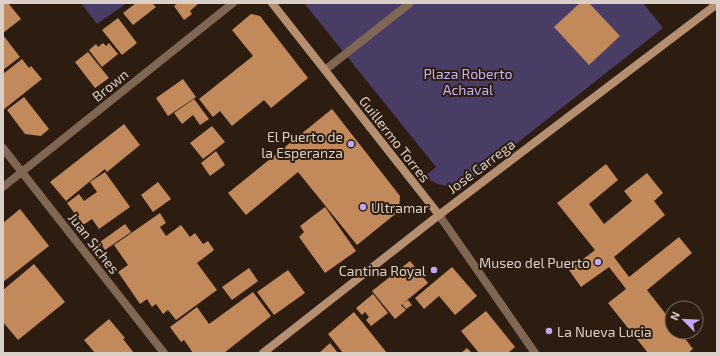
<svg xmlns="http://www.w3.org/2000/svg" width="720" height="356" viewBox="0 0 720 356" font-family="'Exo 2',sans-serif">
  <rect width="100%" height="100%" fill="#2d1d11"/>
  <path fill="#493c65" d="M81,3H127L97,24Z
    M304,3H643L663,28L473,178C458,187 439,190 425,176L436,167Z"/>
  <path fill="#c2895b" d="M3,3H8L21,19L3,33Z
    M136,3H152L156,7L133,25L123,13Z
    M178,3H199L190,11L192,14L184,20L174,6Z
    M580,3H589L620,36L589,65L554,27Z
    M251,14L260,16L308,78L271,108L264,100L232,126L220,111L213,117L199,99L253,56L232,30Z
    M118,18L137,43L122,55L102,30Z
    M3,35L20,57L3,70Z
    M103,43L106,46L109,43L118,54L102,67L89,50L96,44L98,47Z
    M88,52L109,78L95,88L75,62Z
    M22,59L29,68L31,66L42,79L3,110V74Z
    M183,79L196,97L168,116L156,98Z
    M24,97L49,129L41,136L25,134L7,110Z
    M194,99L209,119L200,125L193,115L182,124L174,113Z
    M332,109L400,196L399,211L357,245L298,172L246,215L228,193Z
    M124,124L140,145L107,172L105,169L66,201L50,182Z
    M212,126L225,142L203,159L190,143Z
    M216,151L225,165L210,176L201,163Z
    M606,164L618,180L589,204L604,224L632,201L624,191L647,173L663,193L654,201L665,215L614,257L629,277L679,237L692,253L647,290L672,322V332H680L693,349L688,353H648L608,303L626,289L609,267L581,287L569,270L595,250L557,203Z
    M105,172L130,207L99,229L92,219L83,225L67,203L79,194L84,201L97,192L90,182Z
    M158,182L171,199L153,212L141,195Z
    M325,207L356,251L325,273L299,237L304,232L300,226Z
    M20,209L49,246L3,282V223Z
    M160,213L166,223L160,227L166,236L181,225L190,237L195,233L203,244L208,241L214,250L197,263L217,290L176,320L168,310L163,314L156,304L152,307L147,299L140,304L118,272L128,265L114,245Z
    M125,224L131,232L105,250L100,242Z
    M410,261L428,283L401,305L406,310L395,319L372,291Z
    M34,264L65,302L18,340L3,322V290Z
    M452,267L477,296L455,315L439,296L424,309L415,298Z
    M249,268L258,281L232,300L222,287Z
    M288,270L305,293L274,315L257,292Z
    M253,292L271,316L224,353H193L184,340L181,342L170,327L197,307L209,324Z
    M373,294L388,313L371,326L366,320L369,317L365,312L362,315L356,308Z
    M408,300L412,305L406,309L402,304Z
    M486,311L515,347L508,353H479L461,331Z
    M354,312L387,353H343L328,334Z
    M109,319L125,338L123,339L134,353H95L84,340Z
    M330,343L338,353H319Z
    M467,348L472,353H461Z"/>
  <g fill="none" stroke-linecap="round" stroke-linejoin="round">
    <path stroke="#7f6754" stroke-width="8" d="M325,70L410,3"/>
    <path stroke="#7f6754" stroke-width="8" d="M3,148L164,353
      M3,187L233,3
      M439,215L535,353"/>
    <path stroke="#b58f70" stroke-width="8" d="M272,3L439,215
      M263,353L439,215L717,4"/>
  </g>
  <g fill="#bfa8f4" stroke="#2d1d11" stroke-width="1.5">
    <circle cx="351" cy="144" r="4"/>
    <circle cx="363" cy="207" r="4"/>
    <circle cx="598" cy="262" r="4"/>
    <circle cx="434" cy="270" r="4"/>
    <circle cx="549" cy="331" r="4"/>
  </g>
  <g text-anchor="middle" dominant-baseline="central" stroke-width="4" stroke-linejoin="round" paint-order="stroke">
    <g font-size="14" fill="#c5b1f6" stroke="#2d1d11">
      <text x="468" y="73">Plaza Roberto<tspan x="468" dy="16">Achaval</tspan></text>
    </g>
    <g font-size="14" fill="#dbd0c8" stroke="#2d1d11">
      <text transform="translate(110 85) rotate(-39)">Brown</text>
      <text transform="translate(395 139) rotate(52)">Guillermo Torres</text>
      <text transform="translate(481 166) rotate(-37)">José Carrega</text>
      <text transform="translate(94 243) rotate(52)">Juan Siches</text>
    </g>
    <g font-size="14" fill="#dbd0c8" stroke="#2d1d11" text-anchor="end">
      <text x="343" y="136">El Puerto de<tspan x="343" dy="16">la Esperanza</tspan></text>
      <text x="371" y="207" text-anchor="start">Ultramar</text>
      <text x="590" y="262">Museo del Puerto</text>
      <text x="426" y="270">Cantina Royal</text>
      <text x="557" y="331" text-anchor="start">La Nueva Lucia</text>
    </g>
  </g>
  <rect width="720" height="356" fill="none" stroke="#dbd0c8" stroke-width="8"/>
  <g transform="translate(684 320) rotate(294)"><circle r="19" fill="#2d1d11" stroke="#73655a"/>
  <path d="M0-3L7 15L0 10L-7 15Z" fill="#bfa8f4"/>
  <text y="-6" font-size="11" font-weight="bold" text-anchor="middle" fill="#dbd0c8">N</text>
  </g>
</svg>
